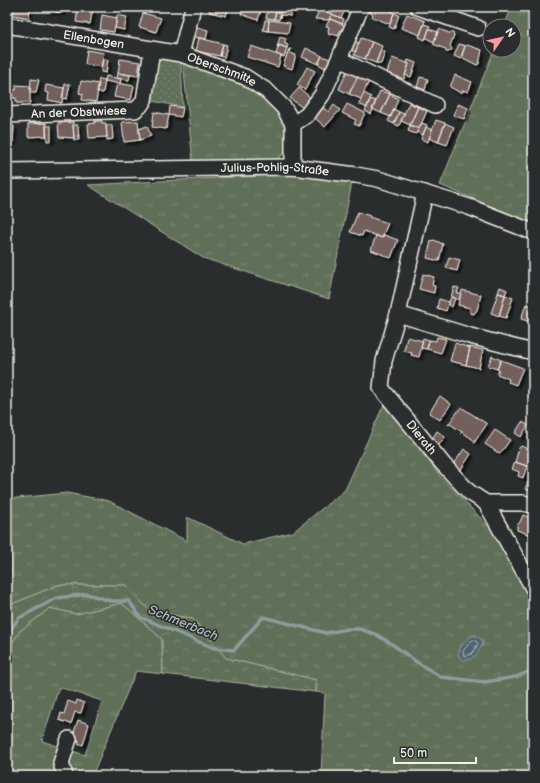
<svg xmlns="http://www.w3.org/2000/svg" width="540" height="783" viewBox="0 0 540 783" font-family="'Balsamiq Sans',sans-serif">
  <defs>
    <pattern id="grass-tufts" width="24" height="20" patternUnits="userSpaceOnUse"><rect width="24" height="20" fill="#607059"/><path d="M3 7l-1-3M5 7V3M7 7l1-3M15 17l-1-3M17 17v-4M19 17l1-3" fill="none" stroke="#778571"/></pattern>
    <pattern id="forest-crowns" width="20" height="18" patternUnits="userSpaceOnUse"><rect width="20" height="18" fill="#607059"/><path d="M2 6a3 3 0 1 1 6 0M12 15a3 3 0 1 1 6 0" fill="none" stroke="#778571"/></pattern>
    <pattern id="park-dots" width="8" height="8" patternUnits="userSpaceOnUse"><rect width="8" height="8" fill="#607059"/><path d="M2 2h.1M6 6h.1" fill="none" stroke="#778571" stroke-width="1.8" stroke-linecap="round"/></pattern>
    <pattern id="water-waves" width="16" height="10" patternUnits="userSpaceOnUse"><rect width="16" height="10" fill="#49646e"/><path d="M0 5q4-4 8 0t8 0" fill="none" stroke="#647b83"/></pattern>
    <filter id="shadow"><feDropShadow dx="3" dy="3" stdDeviation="1" flood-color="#0009"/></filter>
  </defs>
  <rect width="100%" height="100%" fill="#2a2d2e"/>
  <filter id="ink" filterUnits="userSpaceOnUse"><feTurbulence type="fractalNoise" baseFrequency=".025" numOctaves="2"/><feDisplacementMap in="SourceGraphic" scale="8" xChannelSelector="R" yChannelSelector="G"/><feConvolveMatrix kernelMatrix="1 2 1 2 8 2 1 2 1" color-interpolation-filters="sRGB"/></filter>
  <g filter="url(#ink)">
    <path fill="url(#grass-tufts)" stroke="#aab0a0" fill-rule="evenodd" d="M512,7H533V224L440,185L494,50H514V26H504Z
      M183,62L246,84L263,95L283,113L287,152L276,160L193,163Z
      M290,174L352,182L329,299L203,258L88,185Z
      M385,402L440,476L495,533L529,594L533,604V772L526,776H321L325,693L316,692V680L226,658L193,619L150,611L125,585H58L7,606V499L67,493L109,501L187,541V517L243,544L293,532L345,490Z
      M122,603L162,639L163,674L136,671L92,776H7V651L20,631L50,608L76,614ZM59,687L102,701L85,755L42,741Z"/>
    <path fill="url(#forest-crowns)" stroke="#aab0a0" d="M58,585H125L150,611L193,619L226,658L316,680V692L163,674L162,639L122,603L76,614L50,608L20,631L7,651V606Z"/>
    <path fill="url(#park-dots)" stroke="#aab0a0" d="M162,58L181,61L183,107L147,100L155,62Z"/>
    <path fill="url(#water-waves)" stroke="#8d9c9f" d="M475,635L482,640L483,644C477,654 475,660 462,660L458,655C460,646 466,638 475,635Z"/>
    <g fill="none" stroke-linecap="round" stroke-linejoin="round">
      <path stroke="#b0b9b7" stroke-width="1" d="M474,640L478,643C475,650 471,657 464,656L463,651L471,641Z"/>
      <path stroke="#8d9c9f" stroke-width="3.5" d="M7,634L19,618L57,598L87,594L111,601H129L140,617L214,648L234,650L263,617L326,633L348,629H360L377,635L392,644L415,661L441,677L484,682L516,677L533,670"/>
    </g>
    <path fill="#73615c" stroke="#f4f1e8" filter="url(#shadow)" d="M14,7H30L29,18L13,15Z
      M46,7H63L62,13L45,10Z
      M78,7L93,8L90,24L76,22Z
      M210,7H229L226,16L209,12Z
      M243,7L250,9V7H262L258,20L241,14Z
      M281,7H292L291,16L282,15L281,18L280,17Z
      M335,7L345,10L341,18L332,14Z
      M373,7H388L393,9L392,12L394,13L390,24L372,17L373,14L370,13Z
      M268,9L276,11L274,19L266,18Z
      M320,9L331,14L329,20L315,19Z
      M276,11L281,12L279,20L274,19Z
      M143,13L161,18L156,32L139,27Z
      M394,13L399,15L394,29L389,27Z
      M331,14L344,19L342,24L330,19Z
      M407,14L425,21L420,35L401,28Z
      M102,15L117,18L114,32L100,30Z
      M117,15L127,17L124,30L115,28Z
      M330,19L345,25L343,29H341L338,36L333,34L329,35L328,31L329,27L326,26Z
      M265,20H269L268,31L263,30Z
      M269,20L290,23L288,33L268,31Z
      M424,24L430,26L425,40L419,37Z
      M197,27L208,30L206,39L195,37Z
      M429,29L438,32L434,42L426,38Z
      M439,29L449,33H453L454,35L450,46L452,49L451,51L448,52H446L445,49L433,44Z
      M280,37L286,39L284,43L288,45L287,48L279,45V47H277Z
      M199,38L223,44L220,56L196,51Z
      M361,38L372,42L365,59L354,55Z
      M352,40L359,43L355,52L347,48Z
      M372,42L382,46L376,63L365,59Z
      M223,44L227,45L224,58L220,56Z
      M459,44L465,46L461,59L454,56Z
      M279,45L287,48L284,57L276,54Z
      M467,45L482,50L479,64L477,65L461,57L465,46Z
      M251,46L281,56L278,67L247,57Z
      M306,48L322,56L318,64L302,57Z
      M289,49H291L290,53L296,55L292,69L283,66Z
      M87,50L104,53L101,67L85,64Z
      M381,50L385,52L381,64L376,63Z
      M322,56L330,59L325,68L318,64Z
      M392,58L409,64L404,79L387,73Z
      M103,59L108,60L106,73L101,72Z
      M120,59L140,62L138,76L118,73Z
      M408,60L416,63L411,77L405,75L409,64L407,63Z
      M7,65L11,66L9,80H7Z
      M307,67L315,71L305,90L297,85Z
      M347,71L358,76L349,94L339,89Z
      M118,73L130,75L129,80L117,78Z
      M455,75L472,82L468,92L463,90V92H459L450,87Z
      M106,76L121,79L120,84L105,81Z
      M358,76L369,81L361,99L349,94Z
      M420,77L428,79L425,90L417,87Z
      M31,79L39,80L36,93H30Z
      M99,79L105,80L103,93L97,92Z
      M81,81L99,84L96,102L82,100L83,94L79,93Z
      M117,83L134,86L131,100L114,97Z
      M65,84H70L67,99L62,98Z
      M16,85L30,86V103H16V98H12V90H16Z
      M46,85L64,88L62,103L48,100L49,93L45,92Z
      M299,88L312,99L304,109L290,98Z
      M380,91L390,94L381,113L372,109Z
      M364,93L371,97L367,108L359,104Z
      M390,94L398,99L391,117L381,113Z
      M370,99L376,101L371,114L365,111Z
      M409,103L418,107L410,125L401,121Z
      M347,104L365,113L359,126L354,124L356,120L342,113Z
      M458,104L468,108L464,119L453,115Z
      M334,105L340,110L325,127L315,118L323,108L329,112Z
      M170,106L183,108L181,117L169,115Z
      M418,107L427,111L419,129L410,125Z
      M394,109L399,112L394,124L388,121Z
      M154,112L169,115L166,129L152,127Z
      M399,112L404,114L399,126L394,124Z
      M436,120L445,123L438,142L429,138Z
      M95,121H102V123H106L107,137L89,138L88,124L95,123Z
      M138,121L140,140L124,142L122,122Z
      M73,122L74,138L59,137L58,123Z
      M46,123V136L28,137V124Z
      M422,123L427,125L423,135L417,132Z
      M445,123L454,127L447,145L438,142Z
      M7,125L14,126L13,142H7Z
      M73,125H78L79,140H74Z
      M106,125H112L113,139L107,140Z
      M410,125L419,129L416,134L408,131Z
      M46,126H51V141H47Z
      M147,126L151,136L140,140L139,129Z
      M426,127L432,130L428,142L421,139Z
      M358,212L370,216L369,217L388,223L382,238L364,231L362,236L350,232Z
      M376,235L382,238L384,235L398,240L391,258L371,250Z
      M434,240L443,244L439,261L427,258L431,241Z
      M449,257L460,260L457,271L446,268Z
      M423,274L434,277L432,285L435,286L434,293L419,289Z
      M454,287L459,288L457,293L461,294L459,300L451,297Z
      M500,287L507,290L505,295L498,293Z
      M462,290L481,295L477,310L474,314L470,313V308L458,305Z
      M498,293L505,295L499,316L491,313Z
      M505,295L513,298L506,318L499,316Z
      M451,297L455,298L452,307L448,305Z
      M439,299L449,302L446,311L437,308Z
      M526,304L533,306V323L521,319Z
      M407,337L423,341L419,357L411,355L412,353L404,351Z
      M437,337L446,339L441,353L427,349L429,340L436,341Z
      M423,338L429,340L427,349L421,348Z
      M455,343L470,348L466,365L450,361Z
      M470,347L483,350L479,368L466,365Z
      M492,356L501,360L497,369L488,366Z
      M501,360L523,368L516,385L508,382L509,379L497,374L499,370L497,369Z
      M440,396L451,404L440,420L429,413Z
      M461,407L487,424L474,443L475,441L462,432L460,434L462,432L450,424L448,425Z
      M522,422L528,425L521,437L515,433Z
      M495,430L510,440L500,454L485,444Z
      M437,431L445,437L439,445L432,439Z
      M521,446L532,451L527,466L515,462L519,448Z
      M464,449L471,454L460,471L453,465Z
      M515,462L527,466L523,478L518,476L519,472L512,469Z
      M528,482L533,483V492L525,489Z
      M523,515L533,519V536L517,530V525L520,522Z
      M77,700L84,703L81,713L75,712L71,724L59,720L61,713L64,714L68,701L76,704Z
      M78,720L89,724L83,745L78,743L79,740L72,738Z"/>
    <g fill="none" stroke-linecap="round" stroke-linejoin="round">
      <g stroke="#f4f1e8" stroke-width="18">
        <g id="minor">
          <path d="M361,7L339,59L435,105"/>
          <path d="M418,7L478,28"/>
          <path id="s1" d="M7,25L181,54L245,77L267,91L284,108L293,124V167"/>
          <path d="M181,54L193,7"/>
          <path id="s2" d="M7,115L135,110L140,106L144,100L152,50"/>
          <path d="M293,124L307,115L322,95L339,59"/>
          <path id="s3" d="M7,171L293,167L356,175L378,179L469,207L533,232"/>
          <path id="s4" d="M425,193L398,314L384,361L381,388L443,464L469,492L486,503H522L533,505"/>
          <path d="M398,314L470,336L533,352"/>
          <path d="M486,503L533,588"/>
          <path d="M65,776L61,763L69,739"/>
        </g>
      </g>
      <use href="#minor" stroke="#2a2d2e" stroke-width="15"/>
    </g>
  </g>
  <g text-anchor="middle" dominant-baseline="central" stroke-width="3" stroke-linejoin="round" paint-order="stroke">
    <g font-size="12" fill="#f4f1e8" stroke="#2a2d2e">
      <text stroke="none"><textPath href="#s1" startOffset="88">Ellenbogen</textPath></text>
      <text stroke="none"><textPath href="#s1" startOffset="220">Oberschmitte</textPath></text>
      <text stroke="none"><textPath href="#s2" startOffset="72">An der Obstwiese</textPath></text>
      <text stroke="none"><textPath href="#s3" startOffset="268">Julius-Pohlig-Straße</textPath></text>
      <text stroke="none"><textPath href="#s4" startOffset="264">Dierath</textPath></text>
    </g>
    <g font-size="13" font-style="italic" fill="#b0b9b7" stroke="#2a2d2e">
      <text transform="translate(183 623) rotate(22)">Schmerbach</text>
    </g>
  </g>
  <rect width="540" height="783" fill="none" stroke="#2a2d2e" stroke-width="24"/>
  <rect x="12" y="12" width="516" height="759" fill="none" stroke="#f4f1e8" stroke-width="1.5" filter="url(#ink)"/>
  <g transform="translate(502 38) rotate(56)"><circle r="19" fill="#2a2d2e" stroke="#7b7b78"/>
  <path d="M0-3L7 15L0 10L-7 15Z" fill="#ff9aa2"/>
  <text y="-6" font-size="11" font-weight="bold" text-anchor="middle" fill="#f4f1e8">N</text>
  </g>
  <path d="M394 757v6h82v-6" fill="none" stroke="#f4f1e8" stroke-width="2"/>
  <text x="400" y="757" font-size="12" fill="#f4f1e8" stroke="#2a2d2e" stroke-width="3" paint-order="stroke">50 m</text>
</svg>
